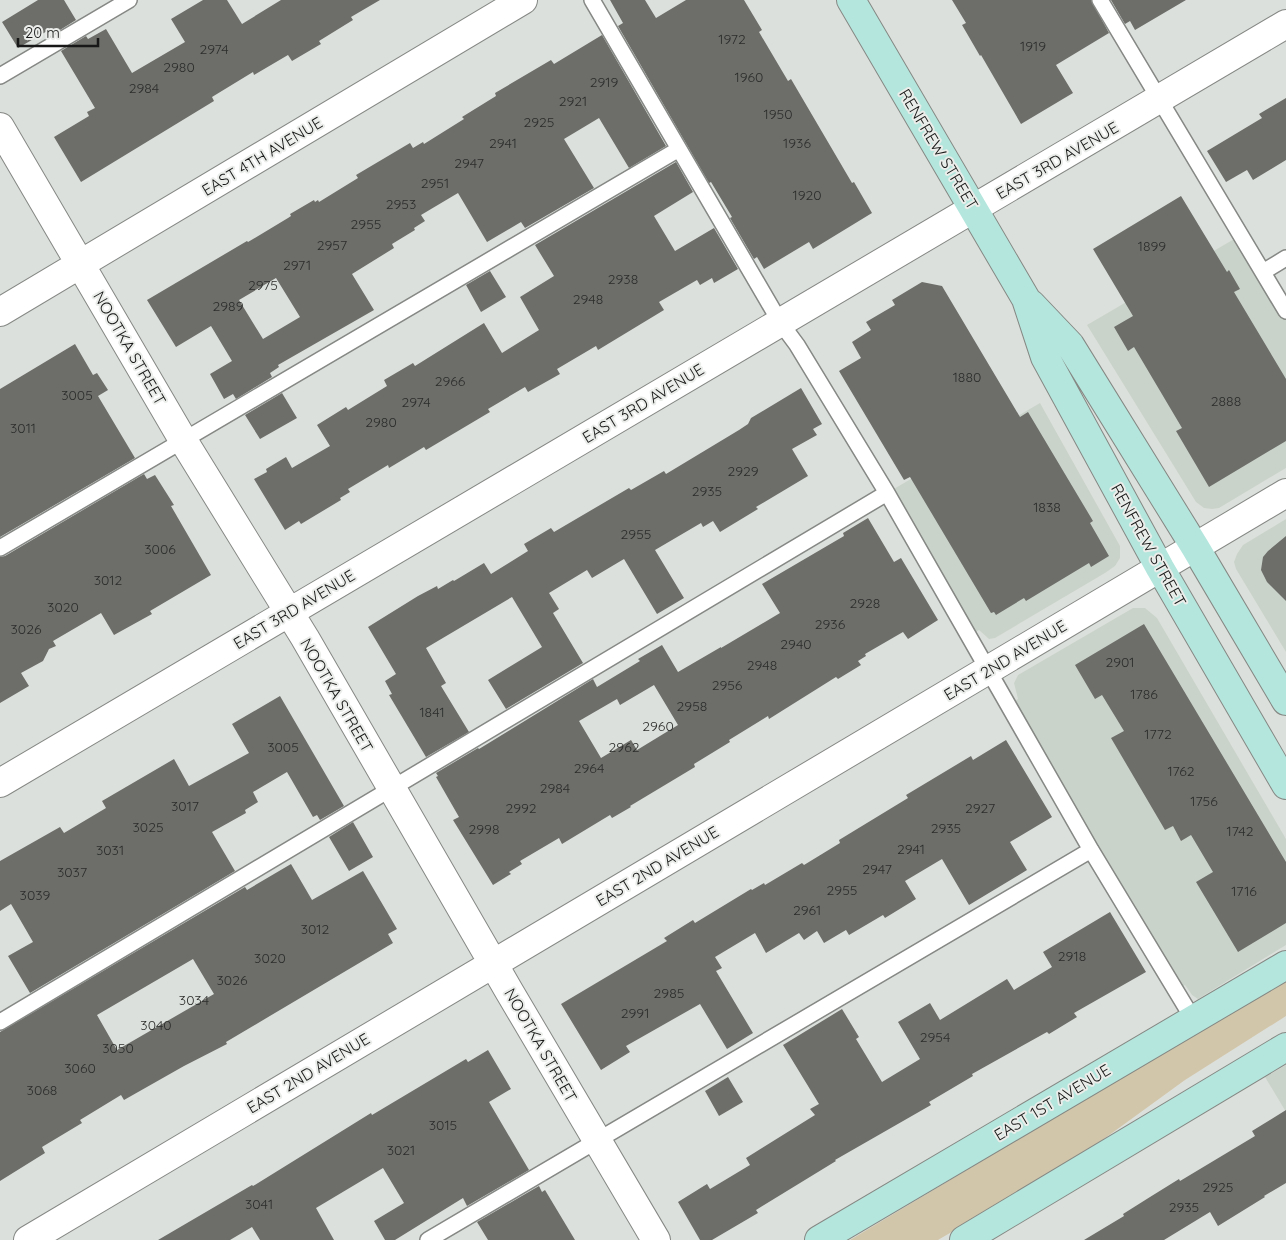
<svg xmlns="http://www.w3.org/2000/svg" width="1286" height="1240" viewBox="0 0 1286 1240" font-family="Quicksand,sans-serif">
  <rect width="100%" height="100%" fill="#dce0dc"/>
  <path fill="#cad3ca" d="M1241,235L1286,311V468L1219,508L1212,509L1204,508L1196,502L1087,325Z
    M1040,403L1120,546V558L1115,566L1105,573L995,638L989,639L979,630L969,637L887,493Z
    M1286,519V652L1236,569L1234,562L1237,554L1243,545Z
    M1133,608H1145L1157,618L1286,839V945L1198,999L1192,995L1185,985L1177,990L1008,705L1018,699L1014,683L1018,675Z
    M1286,1065V1112L1265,1077Z"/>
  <path fill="#d2c6aa" d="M1286,982V1016L1185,1080L1079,1157L938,1240H850L1262,993Z"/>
  <path fill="#6d6e6a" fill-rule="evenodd" d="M38,0H64L76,20L52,35L49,30L18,48L2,22Z
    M203,0H227L242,24L281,0H380L351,17L353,20L319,41L321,44L292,61L288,55L254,75L253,72L212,97L214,101L81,182L54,137L89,116L87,112L95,108L61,51L86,36L88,39L106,29L132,73L185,42L171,19Z
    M610,0H645L656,18L686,0H744L762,30L759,32L788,81L791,79L852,183L854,182L872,213L813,249L809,242L764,269L757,257L754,259L730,218L732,217L711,182L709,183L618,26L623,23Z
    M952,0H1091L1109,33L1056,65L1073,93L1021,124L981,55L980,56L962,25L966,23Z
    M1111,0H1186L1135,30L1130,21L1125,24Z
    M602,35L666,146L629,168L599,118L564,139L594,188L525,228L521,222L487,242L458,193L421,215L425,221L414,228L415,230L392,244L394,248L352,274L374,310L278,365L279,367L270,373L272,377L236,399L233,394L224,399L210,374L232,361L211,326L176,347L147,300L247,241L248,242L288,218L291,216L290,214L314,200L315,202L318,200L319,202L358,178L356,175L410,143L413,148L423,142L424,144L464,119L462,117L496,96L495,93L551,60L554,64ZM276,278L300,317L263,339L239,300Z
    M1286,98V160L1253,180L1247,170L1226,182L1207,151L1262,118L1259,114Z
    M676,162L693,192L654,216L675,251L714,228L738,269L714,283L712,278L700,285L697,280L659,302L664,310L598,350L596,346L557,369L560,374L528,392L525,387L488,409L490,412L426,450L424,447L389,468L388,465L348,489L350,492L340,498L341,500L301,524L299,521L285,530L254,479L267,472L266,469L286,457L292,468L330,446L317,425L346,407L348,410L387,386L384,380L413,363L415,366L484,323L502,353L539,330L520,297L554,276L535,245Z
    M1181,196L1227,272L1229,270L1240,289L1234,292L1286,379V441L1209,487L1176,431L1182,428L1134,347L1128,351L1114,327L1133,316L1093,249Z
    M490,271L506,297L481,312L466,285Z
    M922,282L942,286L1020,417L1028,412L1093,521L1090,523L1109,556L1091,567L1089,563L1026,601L1024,598L996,615L994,612L991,613L910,477L904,480L839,371L861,358L852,342L871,330L866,322L895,305L892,300Z
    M75,344L93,375L97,373L108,390L98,396L135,458L0,537V389Z
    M801,388L822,424L813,429L817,435L792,449L808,476L756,507L758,509L720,532L713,521L703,527L701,523L655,550L684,598L657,614L624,559L592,578L587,570L549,593L559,609L553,613L583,663L506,709L488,680L542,647L512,597L426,648L446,683L441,686L469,732L426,757L389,695L392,694L385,681L396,674L368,627L418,596L437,586L438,589L453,580L454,581L484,563L491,574L528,551L524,544L551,528L554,532L629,488L631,490L664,471L666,474L739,430L748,424L751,418Z
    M282,393L297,418L260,439L245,415Z
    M144,474L147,479L155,475L174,505L171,506L211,575L150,611L152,614L114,635L101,613L53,641L56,646L49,649L43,661L21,673L29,686L0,703V557L5,556Z
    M868,518L894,562L901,558L938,620L908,639L903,632L865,654L866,656L858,661L861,665L838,679L836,677L769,719L768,716L729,740L730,742L694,764L695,767L630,806L631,807L612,818L610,815L562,844L559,838L520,861L522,864L509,872L511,874L493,885L453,820L459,817L436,777L438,776L436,773L478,748L479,749L593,679L597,687L640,661L638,659L662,645L678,672L721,647V648L780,613L762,584L844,536L843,533ZM654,685L678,725L637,750L631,740L601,758L579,721L617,699L620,705Z
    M1286,536V601L1267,582L1261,570L1263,557L1268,551Z
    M1144,624L1286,862V923L1238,952L1196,882L1213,872L1191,835L1181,841L1173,826L1165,830L1111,738L1124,731L1102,695L1095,699L1075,665Z
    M280,696L344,806L320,820L317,815L313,817L287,772L253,792L258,802L245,810L246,813L212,832L235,871L30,993L8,956L33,942L11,904L0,911V861L60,827L64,833L106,808L102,801L174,759L189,786L249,753L232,724Z
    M1006,740L1052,817L1010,842L1027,870L969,905L942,859L905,881L916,899L885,918L883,915L849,935L846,930L824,943L817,931L804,940L799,933L766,953L755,933L715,957L722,968L716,971L753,1033L727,1049L700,1004L626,1046L630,1052L601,1070L561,1004L667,941L664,938L693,920L695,923L751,889L752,890L764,883L765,885L802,863L804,865L840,843L839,840L908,798L906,795L971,756L973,760Z
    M353,822L373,857L349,871L329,837Z
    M291,864L312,900L363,871L397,929L388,934L393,943L226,1042L227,1044L184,1066L124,1100L121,1095L80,1120L82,1123L42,1147L45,1153L0,1181V1032L245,887L247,890ZM193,959L214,994L117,1050L97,1015Z
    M1110,912L1146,972L1074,1013L1077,1017L1049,1034L1047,1032L972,1074L973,1076L929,1102L931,1105L835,1160L836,1161L756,1210L758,1213L712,1240H700L678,1202L707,1184L710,1189L750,1165L746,1158L815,1115L810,1109L819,1104L783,1045L842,1009L859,1037L856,1039L882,1082L920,1059L898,1022L930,1003L940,1020L1007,979L1014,990L1052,967L1043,952Z
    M488,1050L511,1089L489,1102L529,1170L467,1206L463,1198L395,1240H385L374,1221L404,1203L383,1168L316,1208L334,1240H260L252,1227L230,1240H158L252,1185L253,1186L371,1113L372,1115L466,1059L468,1062Z
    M728,1077L743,1102L719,1116L705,1091Z
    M1286,1110V1183L1264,1196L1265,1197L1218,1226L1210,1212L1164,1240H1084L1124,1216L1123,1214L1150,1197L1179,1179L1180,1181L1255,1136L1252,1131Z
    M539,1186L542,1192L545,1190L575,1240H488L477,1222Z"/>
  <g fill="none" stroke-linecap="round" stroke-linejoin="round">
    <g stroke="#858884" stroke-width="18">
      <path id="lane" d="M592,0L780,322L797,345L887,493L1091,850L1193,1019
        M1100,0L1286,311
        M0,76L129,0
        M1263,272L1286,258
        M0,548L679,149
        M0,1022L887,493
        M428,1240L1091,850"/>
    </g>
    <g stroke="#858884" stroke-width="30">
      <path id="street" d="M0,127L183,440L305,638L509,991L656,1240
        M0,312L523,0
        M0,783L1286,24
        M28,1240L1286,493"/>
    </g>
    <g stroke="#858884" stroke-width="30">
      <path id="secondary" d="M851,0L1026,299L1045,357L1160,568L1286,785
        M1031,304L1070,345L1195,547L1286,701
        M819,1240L1286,965
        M964,1240L1286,1047"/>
    </g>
    <use href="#lane" stroke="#fff" stroke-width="15"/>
    <use href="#street" stroke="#fff" stroke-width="28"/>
    <use href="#secondary" stroke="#b4e6dd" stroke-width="28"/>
  </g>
  <g text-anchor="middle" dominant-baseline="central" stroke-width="4" stroke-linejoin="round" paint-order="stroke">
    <g font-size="14" fill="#2c2e2c">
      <text x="732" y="39">1972</text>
      <text x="1033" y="46">1919</text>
      <text x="214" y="49">2974</text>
      <text x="179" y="67">2980</text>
      <text x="749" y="77">1960</text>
      <text x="604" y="82">2919</text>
      <text x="144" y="88">2984</text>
      <text x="573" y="101">2921</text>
      <text x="778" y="114">1950</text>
      <text x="539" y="122">2925</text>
      <text x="503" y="143">2941</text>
      <text x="797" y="143">1936</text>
      <text x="469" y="163">2947</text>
      <text x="435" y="183">2951</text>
      <text x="807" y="195">1920</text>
      <text x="401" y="204">2953</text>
      <text x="366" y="224">2955</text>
      <text x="332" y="245">2957</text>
      <text x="1152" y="246">1899</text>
      <text x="297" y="265">2971</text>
      <text x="623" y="279">2938</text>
      <text x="263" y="285">2975</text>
      <text x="588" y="299">2948</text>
      <text x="228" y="306">2989</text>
      <text x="967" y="377">1880</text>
      <text x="450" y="381">2966</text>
      <text x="77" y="395">3005</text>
      <text x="1226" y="401">2888</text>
      <text x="416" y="402">2974</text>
      <text x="381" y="422">2980</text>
      <text x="23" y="428">3011</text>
      <text x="743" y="471">2929</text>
      <text x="707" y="491">2935</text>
      <text x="1047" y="507">1838</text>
      <text x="636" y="534">2955</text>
      <text x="160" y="549">3006</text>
      <text x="108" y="580">3012</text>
      <text x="865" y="603">2928</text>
      <text x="63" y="607">3020</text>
      <text x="830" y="624">2936</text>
      <text x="26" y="629">3026</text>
      <text x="796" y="644">2940</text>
      <text x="1120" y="662">2901</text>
      <text x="762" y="665">2948</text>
      <text x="727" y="685">2956</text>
      <text x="1144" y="694">1786</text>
      <text x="692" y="706">2958</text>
      <text x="432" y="712">1841</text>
      <text x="658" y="726">2960</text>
      <text x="1158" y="734">1772</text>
      <text x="283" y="747">3005</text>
      <text x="624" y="747">2962</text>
      <text x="589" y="768">2964</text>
      <text x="1181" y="771">1762</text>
      <text x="555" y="788">2984</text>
      <text x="1204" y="801">1756</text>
      <text x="185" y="806">3017</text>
      <text x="521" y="808">2992</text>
      <text x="980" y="808">2927</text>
      <text x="148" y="827">3025</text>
      <text x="946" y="828">2935</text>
      <text x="484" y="829">2998</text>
      <text x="1240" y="831">1742</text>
      <text x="911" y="849">2941</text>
      <text x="110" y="850">3031</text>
      <text x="877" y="869">2947</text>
      <text x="72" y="872">3037</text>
      <text x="842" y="890">2955</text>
      <text x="1244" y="891">1716</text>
      <text x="35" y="895">3039</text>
      <text x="807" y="910">2961</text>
      <text x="315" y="929">3012</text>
      <text x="1072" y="956">2918</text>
      <text x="270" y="958">3020</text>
      <text x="232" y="980">3026</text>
      <text x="669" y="993">2985</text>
      <text x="194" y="1000">3034</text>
      <text x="635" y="1013">2991</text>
      <text x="156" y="1025">3040</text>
      <text x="935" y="1037">2954</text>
      <text x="118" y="1048">3050</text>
      <text x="80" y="1068">3060</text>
      <text x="42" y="1090">3068</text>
      <text x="443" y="1125">3015</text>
      <text x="401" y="1150">3021</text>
      <text x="1218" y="1187">2925</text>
      <text x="259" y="1204">3041</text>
      <text x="1184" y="1207">2935</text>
    </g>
    <g font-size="16" fill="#171817" stroke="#eaedea">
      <text transform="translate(939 149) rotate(59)">RENFREW STREET</text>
      <text transform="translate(262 156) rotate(-31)">EAST 4TH AVENUE</text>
      <text transform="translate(1057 160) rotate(-30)">EAST 3RD AVENUE</text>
      <text transform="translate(130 348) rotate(60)">NOOTKA STREET</text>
      <text transform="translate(643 403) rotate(-31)">EAST 3RD AVENUE</text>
      <text transform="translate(1149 545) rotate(61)">RENFREW STREET</text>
      <text transform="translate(294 609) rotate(-31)">EAST 3RD AVENUE</text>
      <text transform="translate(1005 660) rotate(-31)">EAST 2ND AVENUE</text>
      <text transform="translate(337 695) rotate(60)">NOOTKA STREET</text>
      <text transform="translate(657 866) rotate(-31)">EAST 2ND AVENUE</text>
      <text transform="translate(541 1045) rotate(60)">NOOTKA STREET</text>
      <text transform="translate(308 1073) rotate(-31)">EAST 2ND AVENUE</text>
      <text transform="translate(1052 1102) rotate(-31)">EAST 1ST AVENUE</text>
    </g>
  </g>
  <path d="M18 38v8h80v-8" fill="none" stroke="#171817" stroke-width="2.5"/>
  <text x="25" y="38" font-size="15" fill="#171817" stroke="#eaedea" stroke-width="4" paint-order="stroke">20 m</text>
</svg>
